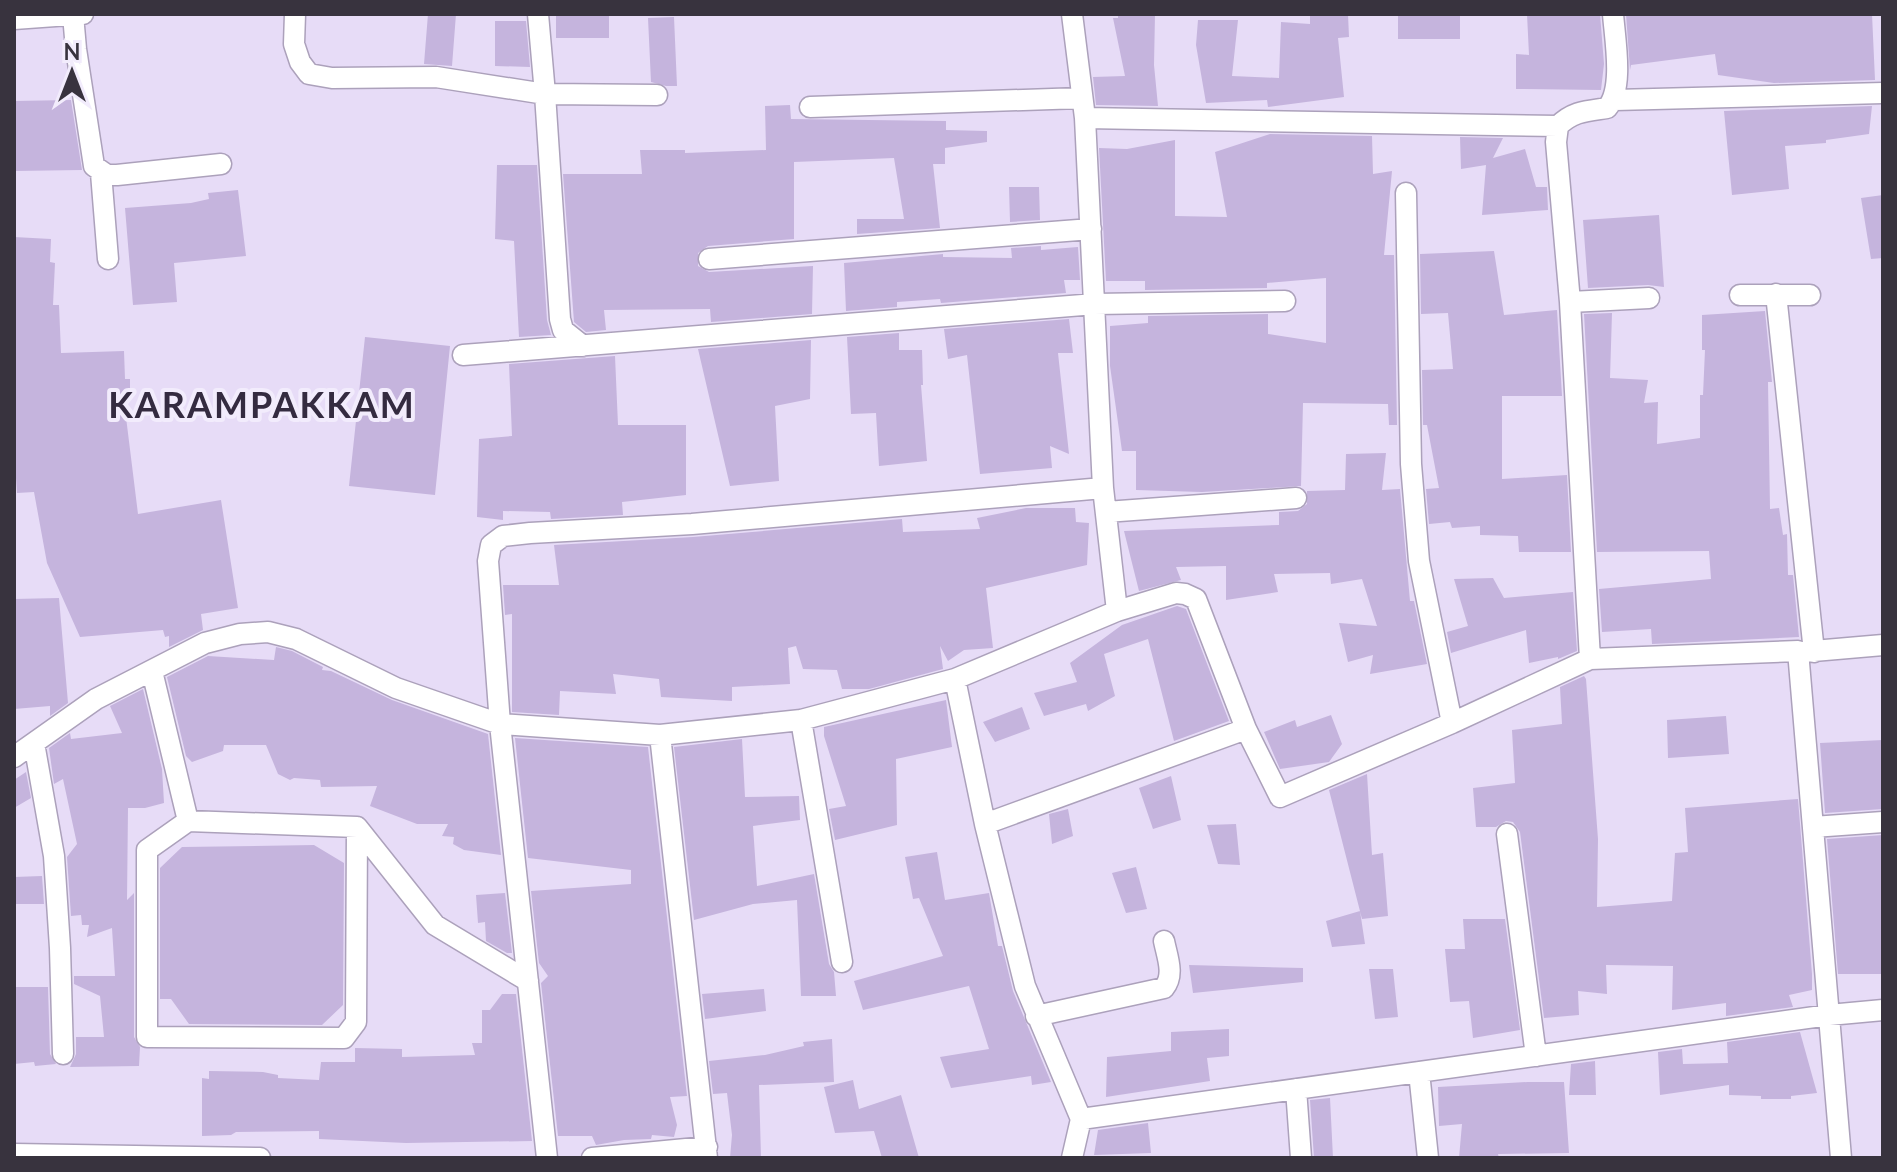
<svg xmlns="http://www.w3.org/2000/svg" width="1897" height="1172" viewBox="0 0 1897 1172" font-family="Lato,sans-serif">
  <rect width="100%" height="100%" fill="#e7dcf7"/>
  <path fill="#c5b4dd" d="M428,14H456L452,66L424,64Z
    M1118,14H1155L1154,65L1158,106L1096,105L1093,77L1125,76L1113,18H1118Z
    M1310,14H1348L1349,37L1338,38L1344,97L1268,107L1267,100L1206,103L1196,45L1198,20H1238L1232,76L1279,78L1281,22L1310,24Z
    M1398,14H1460V39H1398Z
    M1527,14H1600L1604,64L1601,90L1516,89V54L1529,55Z
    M1626,14H1872L1875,80L1774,83L1718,75L1715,54L1631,65L1630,70Z
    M556,15H609V38H556Z
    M674,17L677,86H666L651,82L648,18Z
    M495,21H526L530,67L495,66Z
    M71,100L82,170L14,171V101Z
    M790,105L791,119L946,121V130L987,131V142L945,148V164H933L940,228L857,234V219H904L894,158L794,162V239L708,246L698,253V266L709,272L813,266L812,314L711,322L710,309L604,310L606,330L586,332L574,322L563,174H642L640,150H685V153L766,150L765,106Z
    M1872,106L1869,134L1826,140V143L1785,146L1789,189L1732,195L1724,111Z
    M1270,134L1372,136L1373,174L1392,171L1384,255H1394L1397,425H1389L1388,404L1303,403L1301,486L1202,492L1136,490V451H1122L1110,366V326L1148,323V316L1268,314V334L1326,343V278L1267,283V288L1145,290V281H1106L1099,148L1127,149L1175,140V216L1227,217L1215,152Z
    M1460,137L1503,138L1493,158L1525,149L1536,187H1547L1548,210L1482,215L1486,165L1461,169Z
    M497,165H537L547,320L551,335L519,337L514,241L495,239Z
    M1009,187H1039L1040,220L1010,222Z
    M238,190L246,256L174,263L177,302L133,305L125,208L191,203L209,199L208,193Z
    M1883,195V258L1871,259L1861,198Z
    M1659,215L1664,287L1648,285L1588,288L1583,220Z
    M14,237L51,239L50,262L55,263L53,305H59L61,353L124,351L125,379H130V400L124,401L138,514L221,500L238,608L201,614L203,630L169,647V636L165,637L163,630L80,637L47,563L34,492L17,493L14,448Z
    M1041,246V250L1078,247L1080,280H1064L1066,293L941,303L940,299L897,302V307L846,311L844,263L943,254V257L1012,258L1011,248Z
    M1494,251L1504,315L1557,310L1562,396H1502V479L1567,475L1571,552H1519L1518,536L1480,535V526L1452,528L1450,522L1429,524L1426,489L1439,488L1427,425H1423L1422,370L1453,369L1448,313L1421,314L1420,254Z
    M1765,311L1772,382H1768L1770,509L1779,508L1783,535L1787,534L1788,575H1793L1799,637L1652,644L1651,629L1602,632L1599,589L1711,579L1709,551L1597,552L1584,314L1612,313L1610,378L1648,380L1644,403L1658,402L1657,444L1700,438V395H1703L1705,350H1702V315Z
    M1069,319L1073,353H1058L1069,454L1050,446L1052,468L980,474L967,355L948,359L944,329Z
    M899,333V350H922L923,385H921L927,461L879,466L876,413L851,414L847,337Z
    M365,337L450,346L435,495L349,486Z
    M811,340L810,399L775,406L779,481L730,486L698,349Z
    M615,356L618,425H686V495L622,502L623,515L551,519L550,512L503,511V520L477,517L479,439L512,436L509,364Z
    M1386,453L1382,490L1400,489L1410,601H1414L1427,664L1370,674L1373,655L1348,662L1339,623L1377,626L1362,579L1331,584L1330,573L1274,574L1278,592L1226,600V566L1176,567L1181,580L1139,591L1124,531L1279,525V512L1298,511L1307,504V491L1345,490L1346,454Z
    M1026,508H1075L1076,522L1089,523L1087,565L986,588L993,648L964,650L948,661L940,646L943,669L869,689H842L837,670L803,669L796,646L788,648L790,684L732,687V701L661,697L659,679L613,674L616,694L560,691L559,715L512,712V614L505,615L503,585H559L554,545L693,537L902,519L903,532L980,529L977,518Z
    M1493,578L1504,598L1573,592L1577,651L1558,659V657L1529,663L1526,630L1451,653L1447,632L1468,626L1454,579Z
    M59,598L68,703L50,716V706L14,709V599Z
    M1177,606L1186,609L1229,721L1174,741L1148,639L1104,654L1115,696L1088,711L1086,704L1044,716L1034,693L1077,682L1070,663L1122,625Z
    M276,647L292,651L323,667L322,670L331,671L392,700L488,734L501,855L464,850L453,844L454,837L442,836L448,824H417L370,806L377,786L321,787L320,780L294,778L290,780L278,774L266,745H224L223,751L192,762L186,756L167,677L208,656L274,660Z
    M1584,676L1586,679L1598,839L1597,907L1672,901L1675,853L1688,852L1685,808L1798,799L1812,974V990L1789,995L1793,1007L1726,1016V1003L1672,1010L1673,966L1606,965L1607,994L1578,991L1579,1015L1544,1018L1520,832L1513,822L1506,821L1496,827H1476L1473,788L1515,783L1512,730L1562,724L1560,687Z
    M143,689L162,769L164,803L145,808H128L127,900L134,893V1037L140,1047L139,1066L70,1067L76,1054V1037H104L100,996L74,984V976H115L112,928L87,937L89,925H82L81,915L71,916L67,857L77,844L63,779L54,784L49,748L70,733L71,739L122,733L110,706Z
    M946,700L952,747L896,759L897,825L835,840L829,809L846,806L824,736V727Z
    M1022,707L1030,729L995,742L983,722Z
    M1331,715L1342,744L1329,762L1280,769L1264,732L1295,720L1297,727Z
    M1726,716L1729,754L1668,758L1667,720Z
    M515,738L648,747L687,1096L670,1097L677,1125L674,1137L652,1135L651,1139L624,1140L596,1145L592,1136H558L541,983L548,976L539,963L531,891L631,884V870L528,858Z
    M742,739L745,797L799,796L800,820L753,826L757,886L814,874L829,964L834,972L836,996H801L797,900L753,904L694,920L674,747Z
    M1883,740V809L1825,813L1820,743Z
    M26,772L31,798L14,808V780Z
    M1367,774L1372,855L1383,853L1388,916L1362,919L1329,790Z
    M1171,776L1181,820L1153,829L1139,788Z
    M1068,809L1073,836L1052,844L1049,814Z
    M1236,824L1240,865L1218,864L1207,825Z
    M1883,835V974H1838L1827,839Z
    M314,845L344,863L343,1005L322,1025L189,1024L171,999H160V868L182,847Z
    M937,852L945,900L989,893L998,946H1002L1013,991L1051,1082L1032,1085L1031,1076L951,1088L940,1057L989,1049L969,986L863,1010L854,981L943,956L919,898L913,899L905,857Z
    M1136,867L1147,909L1126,913L1112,873Z
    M42,876L44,904H14V877Z
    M505,893L512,953H507L486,941L485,922L478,923L476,895Z
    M1360,911L1365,944L1332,947L1326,921Z
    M1463,919H1505L1520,1030L1473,1038L1469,1001L1450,1002L1445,949H1465Z
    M1189,965L1303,968V982L1193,993Z
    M1369,969H1393L1398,1017L1375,1019Z
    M14,987H48L50,1054L56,1064L35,1066L34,1062L14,1064Z
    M764,989L766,1011L705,1019L702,994Z
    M502,994H516L532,1141L406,1143L319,1139V1131L236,1132L231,1135L202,1136V1078L209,1079V1071L263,1072L278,1075V1078L319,1080L321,1062H355V1048L402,1049V1057L475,1055L472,1043H482V1010H490Z
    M1229,1029V1056L1207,1058L1210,1081L1106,1097L1107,1057L1171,1051V1032Z
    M1800,1032L1817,1093L1791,1096V1099H1761V1096L1729,1095V1085L1660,1095L1658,1052L1682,1049L1683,1064L1728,1063L1727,1042Z
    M832,1039L834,1082L759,1085L761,1158H730L732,1135L727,1093L713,1094L709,1061L765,1055L804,1046L803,1042Z
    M1595,1061L1596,1095H1569L1571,1064Z
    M853,1080L859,1109L901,1095L919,1158H882L874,1131L835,1133L824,1087Z
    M1528,1082H1564L1569,1153L1498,1154L1499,1158H1459L1462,1124L1439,1126L1438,1087Z
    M1330,1098L1333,1158H1314L1310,1100Z
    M1148,1123L1151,1153L1094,1155L1098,1130Z"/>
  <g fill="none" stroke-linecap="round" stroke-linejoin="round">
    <g stroke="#aca1bb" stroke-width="23">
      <path id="street" d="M295,14L294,44L300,62L309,74L332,78L436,77L545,94L560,319L563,330L583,346
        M538,14L545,94L657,95
        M1072,14L1085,118L1103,488L1117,611
        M1613,14C1615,40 1624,89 1607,108C1587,111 1573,111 1558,126L1556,142L1570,302L1590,659L1798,651L1841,1158
        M73,15L76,49L94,166L107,175H117L221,164
        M14,19L83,14
        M1615,100L1883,93
        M810,107L1081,98
        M1085,118L1558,126
        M101,173L108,259
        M1406,193L1411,464L1419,561L1452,723
        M709,259L1091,229
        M1776,294L1814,652
        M1740,295H1810
        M1570,302L1649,298
        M463,355L1095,304L1285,301
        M1106,512L1296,498
        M1802,652L1883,645
        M152,671L188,821L147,850V1037L344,1038L356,1022L357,827L435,925L528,981
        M955,679L985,824L1025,986L1081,1119L1072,1158
        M801,720L842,962
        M660,735L707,1158
        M34,743L54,856L60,948L63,1054
        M14,757L96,699L205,643L240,634L268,632L296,639L396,688L500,724L660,735L801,720L955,679L1117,611L1176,593L1185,594L1196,599L1246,729L1280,797L1452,723L1590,659
        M188,821L357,827
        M985,824L1246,729
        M1813,827L1883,822
        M1507,834L1536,1056
        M1036,1016L1164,988C1175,975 1167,956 1164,941
        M1419,1072L1428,1158
        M1296,1089L1301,1158
        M1081,1119L1829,1015L1883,1010
        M14,1154L260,1158
        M547,1158L500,724L488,561L491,545L503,536L530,533L692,524L1103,488
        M592,1158L707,1147"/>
    </g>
    <use href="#street" stroke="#fff" stroke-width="20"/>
  </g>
  <g text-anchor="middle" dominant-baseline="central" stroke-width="8" stroke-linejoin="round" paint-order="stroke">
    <g font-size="36" font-weight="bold" letter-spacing="2" fill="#342b40" stroke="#f2ecfc">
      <text x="262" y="404">KARAMPAKKAM</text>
    </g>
  </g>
  <rect width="1897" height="1172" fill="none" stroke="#38333e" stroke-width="32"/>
  <g transform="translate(72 72)" stroke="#f2ecfc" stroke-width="6" paint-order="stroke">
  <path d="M0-6L14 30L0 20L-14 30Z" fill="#38333e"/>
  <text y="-12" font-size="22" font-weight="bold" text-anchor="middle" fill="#38333e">N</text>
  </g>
</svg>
